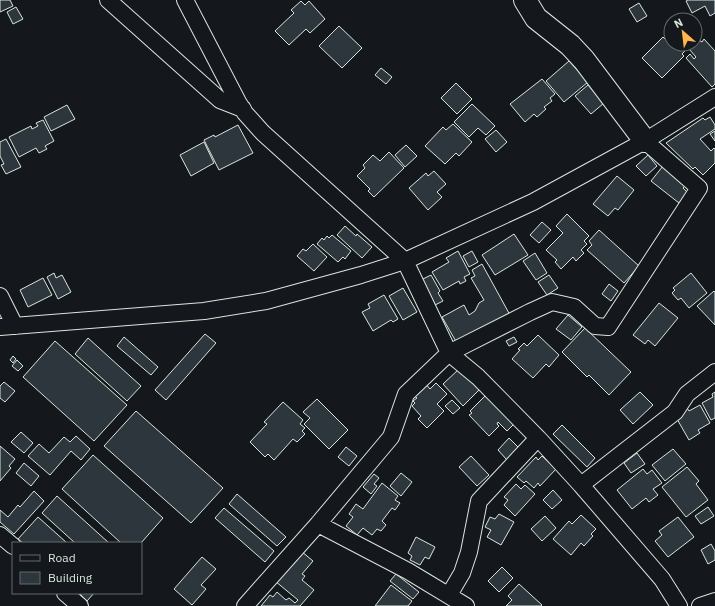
<svg xmlns="http://www.w3.org/2000/svg" width="715" height="606" viewBox="0 0 715 606" font-family="'IBM Plex Sans',sans-serif">
  <rect width="100%" height="100%" fill="#14181c"/>
  <path fill="#2c363c" stroke="#d8e6dc" d="M0,0H10L13,6L0,12Z
    M688,0H715V13L710,16L705,6L692,13L686,1Z
    M301,1L305,5L309,1L325,19L310,33L306,29L289,45L275,31L294,13L291,10Z
    M639,3L647,16L637,22L629,9Z
    M16,7L23,19L13,24L7,12Z
    M339,26L362,48L342,68L319,46Z
    M663,37L670,44L671,43V44L674,46L678,44L685,51L682,54L684,56L662,78L642,58Z
    M704,39L715,51V84L712,87L686,58L690,54L694,59L696,57L689,49L699,40L702,42Z
    M569,61L588,82L564,102L546,81Z
    M381,68L392,77L386,84L375,75Z
    M542,79L555,94L550,98L552,101L544,107L546,109L537,117L534,114L525,122L510,104Z
    M456,83L472,99L457,114L441,98Z
    M588,85L604,103L591,114L575,96Z
    M472,104L495,126L486,135L478,128L469,137L454,122Z
    M67,105L75,119L51,131L44,117Z
    M710,117L715,125V129L700,139L711,151L714,148L715,149V163L703,175L695,167L693,169L666,143L703,118L705,120Z
    M43,120L54,141L45,146L47,149L39,153L36,148L19,157L9,137L31,126L32,129L38,126L36,123Z
    M453,124L472,142L459,156L456,153L445,164L425,146L443,127L446,130Z
    M238,125L253,153L219,170L204,140L214,135L215,137Z
    M496,130L507,142L496,152L485,139Z
    M715,131V141L710,134Z
    M6,139L21,167L6,174L1,165L4,164L0,156V142Z
    M204,142L214,163L191,176L180,155Z
    M406,145L417,156L405,167L395,155Z
    M389,152L404,168L374,197L368,191L370,189L357,176L365,168L363,165L373,155L380,161Z
    M648,155L657,166L646,176L636,166Z
    M663,166L686,185L683,188L687,192L679,203L651,181Z
    M434,171L446,184L437,192L442,197L428,210L409,188L426,173L428,176Z
    M617,176L634,190L618,210L615,208L608,216L593,204Z
    M567,214L589,236L584,241L587,244L581,250L584,253L576,261L573,257L561,269L555,262L557,260L546,250L563,233L556,226Z
    M542,222L551,230L539,243L530,235Z
    M345,226L356,236L357,234L372,247L362,258L337,235Z
    M599,230L639,266L624,283L587,250L592,245L589,241Z
    M514,234L528,255L495,275L482,255Z
    M332,235L351,251L345,259L343,257L338,262L317,244L322,238L324,240L327,236L329,238Z
    M313,244L327,257L314,271L297,256L303,249L306,251Z
    M458,251L470,274L464,277L466,281L460,284L459,281L443,290L432,272L449,262L446,258Z
    M472,251L478,262L469,267L463,256Z
    M535,253L547,273L536,280L523,261Z
    M482,264L510,315L458,345L442,317L464,305L469,315L475,311L479,303L484,300L471,278L475,276L472,270Z
    M54,273L56,278L62,275L71,292L58,299L47,277Z
    M691,273L707,293L689,308L681,298L678,300L672,293L675,290L673,288Z
    M431,275L440,291L438,293L443,301L435,305L421,280Z
    M549,275L558,288L547,295L538,282Z
    M43,278L52,295L28,307L20,290Z
    M609,284L618,291L611,301L602,294Z
    M403,288L417,312L403,320L389,296Z
    M714,291L715,292V325L697,306Z
    M384,295L398,319L393,322L391,320L373,331L362,312L370,308L368,304Z
    M659,303L678,318L655,346L648,340L645,344L633,335Z
    M568,315L582,327L571,340L556,329Z
    M585,328L631,372L609,395L589,375L587,377L562,352Z
    M205,334L216,343L166,400L155,390Z
    M538,335L559,355L549,367L546,364L533,378L512,359L520,350L518,349L524,343L527,346Z
    M124,337L158,367L151,375L117,346Z
    M514,337L517,342L509,346L506,341Z
    M88,338L141,386L127,401L75,354Z
    M55,341L127,405L94,441L23,377Z
    M13,356L16,359L13,363L10,360Z
    M17,360L23,366L18,371L12,366Z
    M459,369L479,390L463,406L443,384Z
    M4,382L15,391L5,402L0,398V386Z
    M425,383L430,389L436,383L447,394L437,404L444,411L427,428L418,419L421,416L412,406L415,403L413,401L417,398L413,395Z
    M640,392L653,405L633,424L620,410Z
    M715,392V418L711,420L702,403L713,397L712,394Z
    M486,395L514,424L507,431L498,422L497,424L499,426L489,436L469,415L472,413L470,411Z
    M317,399L348,430L329,449L304,424L310,418L303,412Z
    M452,400L460,408L453,414L445,406Z
    M283,402L303,420L300,424L305,428L302,431L305,434L297,442L293,439L274,460L268,454L265,457L250,442L267,424L264,422Z
    M700,405L710,423L698,430L700,433L689,440L677,419L687,408L689,411Z
    M136,411L223,488L191,523L104,446Z
    M562,425L595,458L587,467L553,434Z
    M21,432L33,443L24,453L11,442Z
    M76,436L90,449L81,460L71,451L50,475L28,456L39,444L49,453L64,437L70,442Z
    M509,438L519,448L507,460L498,450Z
    M0,446L15,459L9,466L11,468L0,481Z
    M346,447L357,456L349,466L338,457Z
    M673,449L686,464L665,481L652,465Z
    M637,453L645,464L631,473L624,463Z
    M93,455L163,518L141,543H121L62,489Z
    M471,456L489,475L477,486L459,467Z
    M542,456L556,469L540,486L538,483L534,488L526,481L524,483L517,477L536,457L538,460Z
    M24,463L39,476L31,486L16,473Z
    M687,467L699,481L696,484L708,500L686,517L662,487Z
    M643,469L647,474L652,470L662,483L653,489L658,495L649,502L646,498L632,509L617,490Z
    M401,473L412,482L401,496L390,486Z
    M374,474L379,478L374,484L377,486L371,494L363,487Z
    M382,483L398,496L395,500L400,503L395,510L392,508L382,521L386,525L381,531L377,529L372,535L363,528L357,535L346,526L353,517L349,514L356,504L363,509Z
    M516,484L521,489L525,485L535,494L515,516L504,505L508,500L504,497Z
    M553,490L562,500L552,509L543,500Z
    M34,491L44,501L14,534L0,522V510L8,517L18,505L20,507Z
    M237,494L286,537L277,546L229,504Z
    M57,496L109,543H75L42,513Z
    M708,507L714,516L701,524L695,516Z
    M224,508L274,551L265,562L215,518Z
    M499,514L514,522L501,545L487,537L491,530L485,527L490,517L495,519Z
    M581,515L596,529L591,534L593,536L584,546L581,543L571,555L553,539L569,521L572,524Z
    M545,516L556,528L542,541L531,529Z
    M38,517L67,543H23L18,539Z
    M678,517L694,537L668,557L655,541L662,535L659,531Z
    M416,537L435,547L429,559L425,557L420,565L410,560L412,556L408,553Z
    M711,544L715,551V560L708,564L701,550Z
    M301,551L313,561L302,574L305,576L302,580L314,590L300,606H261L270,595L273,597L277,592L286,600L289,598L295,603L298,600L275,581Z
    M202,557L216,569L201,585L206,589L192,605L174,589Z
    M502,567L513,578L499,592L488,581Z
    M396,574L419,592L413,599L390,581Z
    M519,584L542,605L541,606H506L512,600L508,596Z
    M391,585L412,601L408,606H375Z
    M79,593H94L87,601Z"/>
  <g fill="none" stroke-linecap="round" stroke-linejoin="round">
    <g stroke="#d8e6dc" stroke-width="18">
      <path id="street" d="M108,0L220,100L243,109
        M185,0L238,102L245,113L263,133L405,261L449,353L478,377L538,438L581,485L662,579L679,606
        M0,296L15,326
        M0,327L204,311L266,301L361,275L405,261L533,202L645,141L715,97
        M581,485L675,412L687,394L715,372
        M318,524L408,571L466,606
        M0,535L13,546
        M65,593L80,606
        M449,595L462,573L469,552L479,501L538,438
        M245,606L318,524L391,437L406,394L449,353L530,312L552,302L574,307L595,326L608,327L699,188L645,141
        M700,606L715,601"/>
    </g>
    <g stroke="#d8e6dc" stroke-width="24">
      <path id="secondary" d="M525,0L536,18L570,45L584,60L645,141"/>
    </g>
    <use href="#street" stroke="#14181c" stroke-width="16"/>
    <use href="#secondary" stroke="#14181c" stroke-width="22"/>
  </g>
  <rect x="12" y="542" width="130" height="52" fill="#14181c" stroke="#626a69"/>
  <rect x="20" y="555" width="20" height="6" fill="#14181c" stroke="#626a69"/>
  <text x="48" y="562" font-size="12" fill="#d8e6dc">Road</text>
  <rect x="20" y="572" width="20" height="12" fill="#2c363c" stroke="#626a69"/>
  <text x="48" y="582" font-size="12" fill="#d8e6dc">Building</text>
  <g transform="translate(683 32) rotate(332)"><circle r="19" fill="#14181c" stroke="#626a69"/>
  <path d="M0-3L7 15L0 10L-7 15Z" fill="#ffb74d"/>
  <text y="-6" font-size="11" font-weight="bold" text-anchor="middle" fill="#d8e6dc">N</text>
  </g>
</svg>
